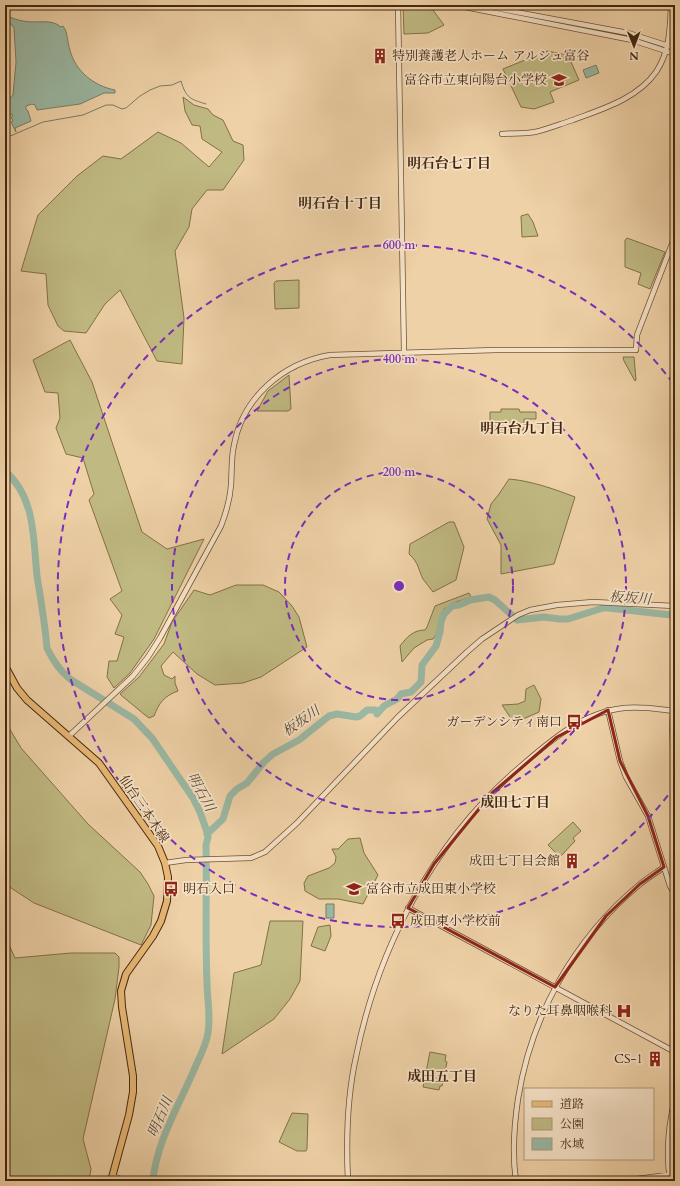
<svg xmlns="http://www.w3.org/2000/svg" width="680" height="1186" viewBox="0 0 680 1186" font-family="Cardo,'Noto Serif JP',serif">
  <rect width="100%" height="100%" fill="#efd1a7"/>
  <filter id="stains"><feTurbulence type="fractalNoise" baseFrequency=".005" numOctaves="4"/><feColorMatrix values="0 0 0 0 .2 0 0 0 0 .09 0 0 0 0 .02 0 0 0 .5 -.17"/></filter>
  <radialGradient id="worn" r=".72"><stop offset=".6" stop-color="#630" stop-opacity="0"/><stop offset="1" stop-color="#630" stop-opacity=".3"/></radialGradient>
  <path fill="#c0b982" stroke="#827048" d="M403,5L430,6L444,25L428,33L404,34Z
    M547,51L568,55L579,80L550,92L554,102L534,109L521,107L503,69Z
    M183,97L194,105L208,109L213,115L223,120L233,141L243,145L244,160L223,190H207L192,209L189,227L175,251L184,318L182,364L157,361L120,290L105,304L86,333L64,331L58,326L48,305L46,274L21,271L38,215L77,176L103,156L121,159L158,132L181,143L209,167L222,152L202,139L200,126L192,125L185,111Z
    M528,214L533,222L538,236L522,237L521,216Z
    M627,238L665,252L650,289L638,284L641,273L625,267V240Z
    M299,280V308L275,309L274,283L276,281Z
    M70,340L92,382L142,532L167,549L204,539L154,639L130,673L114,688L107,677L109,661H117L124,637L115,634L122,615L110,599L122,591L89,500L94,494L83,458L66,454L56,428L60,418L58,393L45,392L33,360Z
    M623,357H634L636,380L635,381L624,361Z
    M289,375L291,409L288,411H257L268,391Z
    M501,409H519L520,412H536V419H524V430H490V412H501Z
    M509,479C532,481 554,489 575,497L554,564L501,574V545L487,519L491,504L499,494Z
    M449,522H454L464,547L456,580L433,592C430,588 426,583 423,579C418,569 419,563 409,554L410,544Z
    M236,585H263L279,592L292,606L299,617L307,647L261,677L243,683L215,685L197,674L173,652L161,666L164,675L172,679L175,676V683L178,691C164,696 159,703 154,716L149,718L145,715L122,696L120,694L139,677L164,644L172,622L194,590L210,595Z
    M469,593L471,597L453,603L444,609L436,635L433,639L427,640L414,648L402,662L400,646C407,637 413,630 425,630L427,627L435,606Z
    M534,685L541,699L539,712L514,723L502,705L518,704L525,701L526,689Z
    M5,721L21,748L88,824L140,872L148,884L154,896L151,925L141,945L34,903L5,884Z
    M573,822L581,831L573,838L575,841L560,857L548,845Z
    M360,838L364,853L378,875L363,904L338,899H319L305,891L304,883L308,876L329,868L335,863L336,857L332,849H338L348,839Z
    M270,921H303L300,981L290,999L274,1019L222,1054L234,973L261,965Z
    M330,925L331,936L325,951L311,946L318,927Z
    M5,936L15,958L71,953H115L119,957V967L115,999L83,1139L91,1169L89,1181H5Z
    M430,1052L446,1055L445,1061L447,1062L442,1086H440L439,1090L423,1087Z
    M292,1113L308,1114L307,1149L306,1151H297L279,1142Z"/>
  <path fill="#9ab8a3" stroke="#787e68" d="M5,15C11,18 17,20 23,21C36,24 51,18 61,27L63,26C68,32 67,42 70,50C75,71 94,86 115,90V93H104L80,104L37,110L35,105L32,104L26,106V109L28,111L31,121L15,128L16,132L11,122L13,121L11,117L13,116L12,114L8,116L5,112V100L10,98L13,95L16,62L14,28L11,24L5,23Z
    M596,65L599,73L586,78L583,70Z
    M326,904H334V918H326Z"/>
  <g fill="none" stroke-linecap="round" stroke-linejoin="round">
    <path stroke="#787e68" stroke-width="1" d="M8,137L43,122L83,115L106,105H113L122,109L126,108L140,96L150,90L160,86L172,85L181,81C186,98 190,99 206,104"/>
    <path stroke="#9ab8a3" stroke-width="7" d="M5,471C36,498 33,539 37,576C41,600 45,624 47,648C53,661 59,670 70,679L134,719L152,738L193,798L200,812L206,829L208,837L206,845C207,890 205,936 207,982C207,999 211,1016 208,1033C206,1046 199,1058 194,1070C179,1105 156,1143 153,1181
      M207,834L223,819L230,796L237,789L247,783L264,762L273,754L299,740L329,716L337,714L356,717L360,716L367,710H376L377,714L384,706L397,699L401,694L411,692L421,682L422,665L436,646L440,632L441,622L444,614L452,606L459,605L470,600L489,597L495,600L517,620L544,617L559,619H568L603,608H608L671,615L675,607"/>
    <g stroke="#6f5235" stroke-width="6">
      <path id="tertiary" d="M398,5L404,352
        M455,5L632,40L675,54
        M479,5L628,33L675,48
        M502,134C512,133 524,134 535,132C548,129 560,124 573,120C602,109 637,99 656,72C670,51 670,29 671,5
        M675,699C671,721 672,745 675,767
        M608,710L620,761L626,777L648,816L670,886L675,895
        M69,736L133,676L148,657L160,638L221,526C226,513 230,499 231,485C232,472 231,458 234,445C243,397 283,363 330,355L496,350H636L637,335L675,236
        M165,863L186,860L251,858L265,852L297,823L398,717L467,652L482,639L518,615L530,610L557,605L593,602L675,606
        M408,908L675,1052
        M112,1176L127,1181
        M348,1181C346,1140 347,1097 356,1057C378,947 434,840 520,767C550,741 583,712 624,708C641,706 658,709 675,711
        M516,1181C512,1154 514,1126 518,1099C531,1016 574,939 639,885C647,878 656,873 664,867
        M621,1181L675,1174
        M670,1181C666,1153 668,1126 675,1099"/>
    </g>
    <g stroke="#44270f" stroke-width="8">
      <path id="primary" d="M5,147V159
        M5,666L17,688L27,700L99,763L158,846L165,863L168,877L167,901L161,921L153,936L126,974L121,991L122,1007L133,1076V1092L129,1115L111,1181"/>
    </g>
    <use href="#tertiary" stroke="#f5e1c6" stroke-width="4.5"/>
    <use href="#primary" stroke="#e8b874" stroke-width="6"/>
  </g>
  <path fill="none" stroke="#8f2418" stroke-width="3" stroke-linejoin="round" d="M608,710L620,761L648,816L664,867L640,884L606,916L555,987L408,908L434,864L492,793L557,737Z"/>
  <g fill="none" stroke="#7b2cbf" stroke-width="2" stroke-dasharray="7 5">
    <circle cx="399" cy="586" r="114"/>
    <circle cx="399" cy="586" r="227"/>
    <path d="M675 786A341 341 0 1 1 675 386"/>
  </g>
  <defs>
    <g id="building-bare" transform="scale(1.2)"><path d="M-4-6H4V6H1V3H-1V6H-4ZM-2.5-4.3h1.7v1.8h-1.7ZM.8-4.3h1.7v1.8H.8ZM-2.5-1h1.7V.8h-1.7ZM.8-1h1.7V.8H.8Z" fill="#8f2418" stroke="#f5e1c6" stroke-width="2.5" paint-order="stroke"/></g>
    <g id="school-bare" transform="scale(1.2)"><path d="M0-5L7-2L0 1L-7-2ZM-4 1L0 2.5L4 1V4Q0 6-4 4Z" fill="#8f2418" stroke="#f5e1c6" stroke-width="2.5" paint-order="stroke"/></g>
    <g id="bus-bare" transform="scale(1.2)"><path d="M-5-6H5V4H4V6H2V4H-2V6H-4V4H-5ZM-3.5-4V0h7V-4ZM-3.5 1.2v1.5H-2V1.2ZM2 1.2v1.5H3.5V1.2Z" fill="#8f2418" stroke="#f5e1c6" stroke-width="2.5" paint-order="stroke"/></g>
    <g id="hospital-bare" transform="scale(1.2)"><path d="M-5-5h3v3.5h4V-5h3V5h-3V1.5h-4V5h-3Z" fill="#8f2418" stroke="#f5e1c6" stroke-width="2.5" paint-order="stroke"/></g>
  </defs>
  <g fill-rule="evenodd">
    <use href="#building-bare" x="380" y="56"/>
    <use href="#school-bare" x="559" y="80"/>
    <use href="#bus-bare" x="574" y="722"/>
    <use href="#building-bare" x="572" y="861"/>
    <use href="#bus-bare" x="171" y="889"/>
    <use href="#school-bare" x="354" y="889"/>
    <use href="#bus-bare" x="398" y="921"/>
    <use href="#hospital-bare" x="624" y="1011"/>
    <use href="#building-bare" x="655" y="1059"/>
  </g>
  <g text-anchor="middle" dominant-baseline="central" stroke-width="3.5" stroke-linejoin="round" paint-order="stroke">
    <g font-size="13" fill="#44270f" stroke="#f5e1c6" text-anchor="end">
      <text x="392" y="56" text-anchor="start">特別養護老人ホーム アルシュ富谷</text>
      <text x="547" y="80">富谷市立東向陽台小学校</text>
      <text x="562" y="722">ガーデンシティ南口</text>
      <text x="560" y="861">成田七丁目会館</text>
      <text x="183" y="889" text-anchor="start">明石入口</text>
      <text x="366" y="889" text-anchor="start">富谷市立成田東小学校</text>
      <text x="410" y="921" text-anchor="start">成田東小学校前</text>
      <text x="612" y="1011">なりた耳鼻咽喉科</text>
      <text x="643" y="1059">CS-1</text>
    </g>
    <g font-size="13" fill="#44270f" stroke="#f5e1c6">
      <text transform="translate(144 809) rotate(56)">仙台三本木線</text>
    </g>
    <g font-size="14" font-weight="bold" fill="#44270f" stroke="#f5e1c6">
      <text x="449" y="163">明石台七丁目</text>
      <text x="340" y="203">明石台十丁目</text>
      <text x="522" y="428">明石台九丁目</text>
      <text x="515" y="802">成田七丁目</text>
      <text x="442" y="1076">成田五丁目</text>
    </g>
    <g font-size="14" font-style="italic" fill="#5a4b34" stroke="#f5e1c6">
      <text transform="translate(630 598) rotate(4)">板坂川</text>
      <text transform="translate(301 721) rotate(-35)">板坂川</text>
      <text transform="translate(201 792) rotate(61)">明石川</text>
      <text transform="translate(160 1117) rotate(-67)">明石川</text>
    </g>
  </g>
  <circle cx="399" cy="586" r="6" fill="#7b2cbf" stroke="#f5e1c6" stroke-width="2"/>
  <g font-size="12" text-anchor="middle" font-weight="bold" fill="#7b2cbf" stroke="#f5e1c6" stroke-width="3.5" stroke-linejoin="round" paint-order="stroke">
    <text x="399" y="249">600 m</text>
    <text x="399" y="363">400 m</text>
    <text x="399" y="476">200 m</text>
  </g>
  <rect width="680" height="1186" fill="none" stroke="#efd1a7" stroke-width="20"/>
  <rect x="6" y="6" width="668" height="1174" fill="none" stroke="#44270f" stroke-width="2"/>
  <rect x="10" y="10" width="660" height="1166" fill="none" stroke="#44270f"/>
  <rect x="524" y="1088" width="130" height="72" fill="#f5e1c6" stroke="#ae977d"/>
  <rect x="532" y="1101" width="20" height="6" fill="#e8b874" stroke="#ae977d"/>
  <text x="560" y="1108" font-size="12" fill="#44270f">道路</text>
  <rect x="532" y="1118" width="20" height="12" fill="#c0b982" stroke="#ae977d"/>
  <text x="560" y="1128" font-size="12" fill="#44270f">公園</text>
  <rect x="532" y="1138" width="20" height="12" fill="#9ab8a3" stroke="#ae977d"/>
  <text x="560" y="1148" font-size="12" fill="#44270f">水域</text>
  <g transform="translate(634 46) rotate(179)" stroke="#f5e1c6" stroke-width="3" paint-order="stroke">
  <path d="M0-3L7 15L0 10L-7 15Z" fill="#44270f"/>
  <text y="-6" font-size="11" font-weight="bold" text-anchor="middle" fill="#44270f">N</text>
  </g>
  <rect width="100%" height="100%" filter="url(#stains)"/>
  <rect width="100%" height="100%" fill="url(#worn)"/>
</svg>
